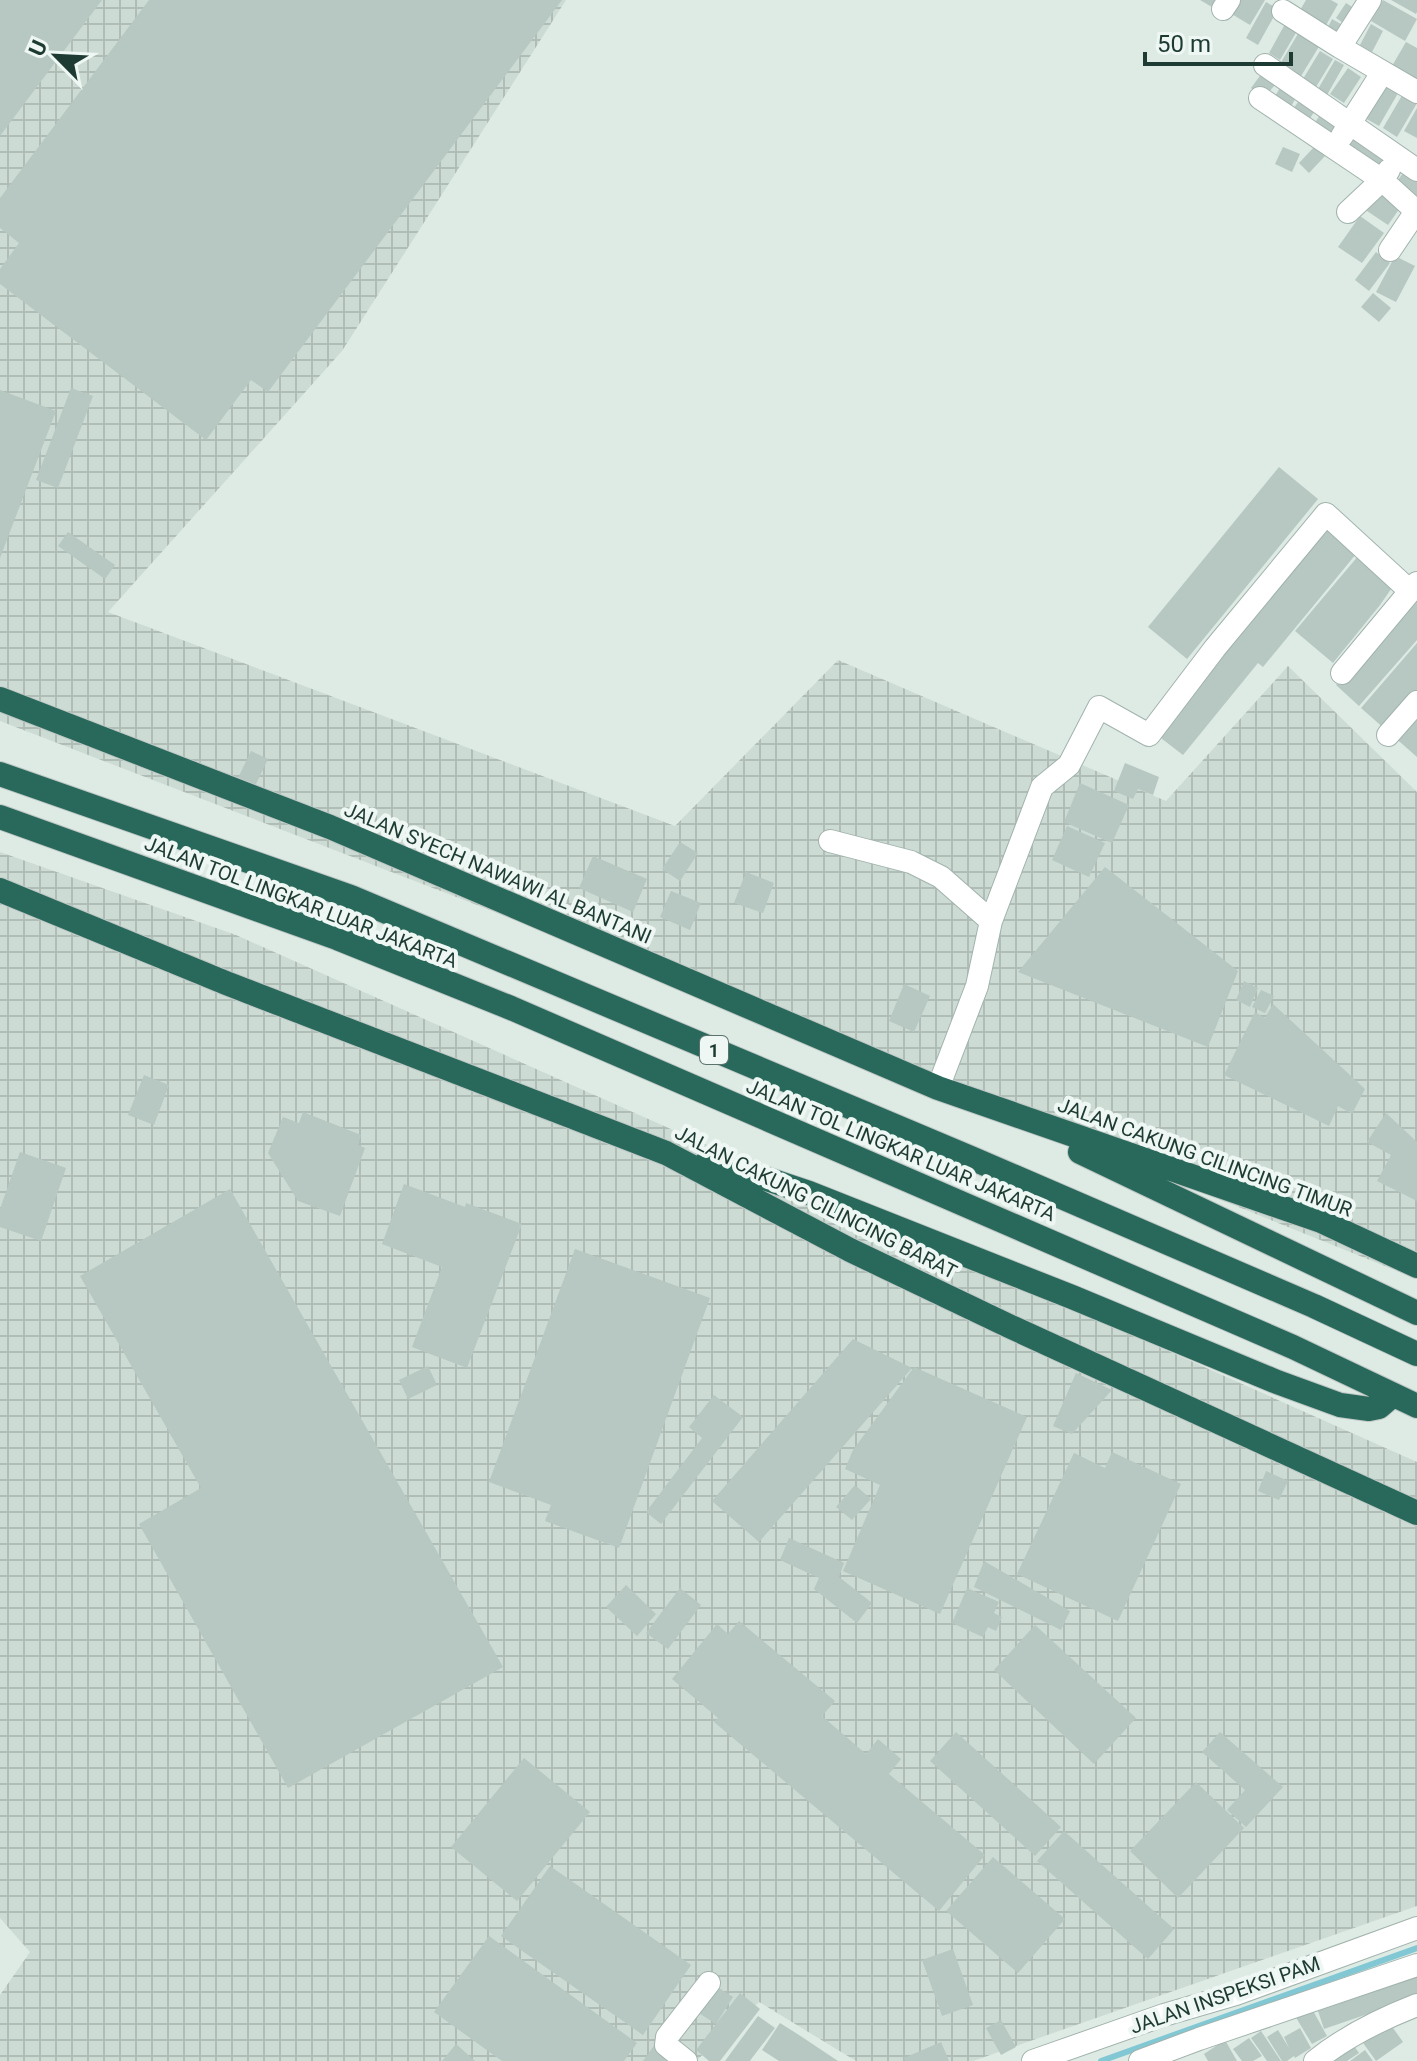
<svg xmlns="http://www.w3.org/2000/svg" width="1417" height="2061" viewBox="0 0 1417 2061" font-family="Roboto,sans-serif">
  <defs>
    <pattern id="industrial-grid" width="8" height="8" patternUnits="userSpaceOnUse" patternTransform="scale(2)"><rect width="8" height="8" fill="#ccdbd4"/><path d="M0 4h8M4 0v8" fill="none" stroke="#afbdb6"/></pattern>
  </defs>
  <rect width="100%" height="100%" fill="#deebe5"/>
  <path fill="url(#industrial-grid)" d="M0,0H566L342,351L108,612L675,826L838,660L1166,801L1288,666L1417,792V1279L775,1020L0,721Z
    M0,852L236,935L1417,1462V1906L973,2061H856L759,2002L696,2061H0V1995L30,1952L0,1918Z"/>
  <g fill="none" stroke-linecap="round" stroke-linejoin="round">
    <path stroke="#81c8d4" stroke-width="6" d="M1101,2061L1417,1948"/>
  </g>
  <path fill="#b6c8c1" d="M0,0H102L0,136Z
    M149,0H562L268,392L251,380L206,440L0,284V269L19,243L0,228V198Z
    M1200,0H1223L1217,10Z
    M1232,0H1265L1250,25L1225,10Z
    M1306,0H1331L1338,4L1325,27L1299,12Z
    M1383,0L1417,19L1405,41L1371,21Z
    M1391,0H1417V12L1416,14Z
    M1266,2L1278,9L1258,45L1246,38Z
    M1346,3L1360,12L1349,27L1336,18Z
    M1332,19L1348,28L1342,40L1326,31Z
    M1285,24L1297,31L1280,60L1269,53Z
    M1371,24L1383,31L1372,52L1360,45Z
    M1302,27L1323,40L1298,81L1277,69Z
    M1406,42L1417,48V80L1392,66Z
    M1320,51L1333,59L1316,87L1303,79Z
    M1335,60L1344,65L1327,95L1318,89Z
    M1348,68L1361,77L1344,103L1330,94Z
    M1265,69L1279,80L1264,98L1251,88Z
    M1381,76L1401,88L1379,126L1358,114Z
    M1282,84L1298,94L1289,110L1273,100Z
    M1407,87L1417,93V103L1397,137L1383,128Z
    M1303,95L1318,106L1307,123L1291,112Z
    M1417,108V138L1404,131Z
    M1324,109L1339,120L1327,138L1312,127Z
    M1353,130L1390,154L1378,174L1341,150Z
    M1315,146L1325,156L1309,173L1299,163Z
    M1283,147L1300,154L1292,172L1275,164Z
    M1408,166L1417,172V204L1393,187Z
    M1378,189L1402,205L1388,225L1364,209Z
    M1360,216L1384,233L1362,263L1338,247Z
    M1376,252L1390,263L1369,291L1355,280Z
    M1395,256L1415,266L1396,302L1376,292Z
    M1373,293L1391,308L1379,322L1361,307Z
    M71,388L93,396L58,488L36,480Z
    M0,390L56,411L0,558Z
    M1279,467L1318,499L1187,659L1148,627Z
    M1325,518L1361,548L1263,667L1258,663L1183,755L1153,732Z
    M68,532L115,565L105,579L58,546Z
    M1364,549L1396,582L1380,605L1333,663L1295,631Z
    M1417,592V640L1359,706L1336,685Z
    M1417,643V695L1386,730L1361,708Z
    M1417,707V757L1392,735Z
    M251,751L268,759L255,786L238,778Z
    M1125,763L1159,777L1153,795L1138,789L1133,799L1114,791Z
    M1080,783L1129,805L1112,843L1064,822Z
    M1067,826L1105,843L1089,877L1052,860Z
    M680,842L698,853L680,881L662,869Z
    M593,856L647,879L633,912L579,888Z
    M1105,867L1238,971L1208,1047L1018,972Z
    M746,872L774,883L763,913L734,903Z
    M671,891L701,903L690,930L660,917Z
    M1244,981L1258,988L1250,1007L1236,1000Z
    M904,984L930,996L914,1032L889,1021Z
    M1261,990L1274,996L1265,1013L1252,1007Z
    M1273,1004L1365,1089L1352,1114L1338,1106L1329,1126L1224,1075L1255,1012L1265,1018Z
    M144,1075L169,1085L154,1125L128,1115Z
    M303,1112L361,1135L358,1145L365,1148L340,1216L298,1201L268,1153L283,1117L299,1123Z
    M1386,1113L1417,1142V1201L1377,1181L1391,1155L1367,1142Z
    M20,1152L66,1168L41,1241L0,1227V1209Z
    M404,1184L465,1207L466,1203L522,1224L467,1368L412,1347L442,1267L382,1244Z
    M230,1189L503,1667L288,1788L139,1524L201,1488L80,1276Z
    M575,1249L710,1298L619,1548L545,1521L551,1505L489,1482Z
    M853,1339L912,1368L759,1542L712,1501Z
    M428,1366L437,1385L408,1399L399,1380Z
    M914,1367L1027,1417L940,1614L843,1571L880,1485L845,1469L853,1450Z
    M1076,1373L1112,1390L1072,1434L1053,1426Z
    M714,1395L743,1417L661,1524L646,1512L702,1438L689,1427Z
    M1112,1452L1181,1484L1118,1621L1017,1574L1074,1453L1105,1468Z
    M1266,1471L1288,1481L1279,1500L1258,1491Z
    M855,1485L871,1499L852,1520L836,1507Z
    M789,1538L844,1563L839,1577L872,1603L857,1623L814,1589L819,1578L780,1560Z
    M984,1561L1070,1611L1061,1630L974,1587Z
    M626,1585L656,1614L637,1636L606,1607Z
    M680,1588L701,1605L668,1649L646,1633Z
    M967,1588L999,1602L994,1613L1002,1617L996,1631L988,1627L983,1637L952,1623Z
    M739,1621L835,1701L822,1716L866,1754L878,1739L901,1759L889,1774L985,1855L939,1911L714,1722L718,1718L672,1679L717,1624L728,1634Z
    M1035,1625L1136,1718L1094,1764L994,1670Z
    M956,1732L1061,1827L1035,1856L930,1761Z
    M1220,1732L1283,1787L1246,1827L1227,1810L1245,1790L1202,1752Z
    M524,1758L590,1812L517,1901L451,1847Z
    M1196,1782L1244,1828L1178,1898L1130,1851Z
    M1064,1831L1174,1929L1148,1959L1037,1861Z
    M993,1857L1065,1919L1018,1973L946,1911Z
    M550,1866L691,1965L643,2035L501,1936Z
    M489,1936L637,2043L624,2061H502L434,2012Z
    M953,1949L973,2005L942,2016L922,1960Z
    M1417,1977V1997L1324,2029L1318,2011Z
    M711,1983L733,1997L716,2024L694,2010Z
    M740,1993L760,2009L720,2061H709L696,2050Z
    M1311,2007L1327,2036L1312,2044L1295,2016Z
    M758,2016L775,2028L752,2058L750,2061H725Z
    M1001,2020L1016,2047L1001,2055L986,2028Z
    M1388,2021L1403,2042L1376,2061L1361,2040Z
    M780,2023L799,2035L838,2061H779L762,2050Z
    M1300,2028L1311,2048L1295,2058L1294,2056L1287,2061H1282L1267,2037L1278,2030L1289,2048L1284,2037Z
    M1261,2031L1281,2061H1267L1251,2038Z
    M1249,2038L1262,2056L1253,2061H1242L1233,2049Z
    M1225,2040L1237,2061H1208L1204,2054Z
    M1350,2040L1359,2053L1347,2061H1323Z
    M941,2042L949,2061H905L904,2058Z
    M656,2043L682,2061H643Z
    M456,2044L475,2061H442Z
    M1365,2050L1373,2061H1350Z"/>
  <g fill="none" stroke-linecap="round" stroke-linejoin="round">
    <g stroke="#a1b3ac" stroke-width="24">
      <path id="minor" d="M1223,9L1229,0
        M1283,11L1340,47L1417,92
        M1340,47L1370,0
        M1265,65L1417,170
        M1260,98L1382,180L1417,212
        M1342,136L1382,73
        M1348,212L1382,180L1389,170
        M1390,250L1417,210
        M1342,673L1417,583
        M1388,735L1417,702
        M830,841L911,862L941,877L991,921
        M938,1088L977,986L991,921L1042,787L1069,765L1099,707L1149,735L1215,648L1326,514L1410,591
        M686,2061L666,2045L667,2037L709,1983
        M1033,2061L1164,2015L1236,1994L1417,1928
        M1140,2061L1199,2039L1417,1965
        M1315,2061C1346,2036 1381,2019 1417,2005"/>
    </g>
    <g stroke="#c0c8c6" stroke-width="26">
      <path id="highway" d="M0,699L330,827L938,1088L1321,1221L1417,1266
        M0,774L351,897L971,1158L1314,1306L1417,1354
        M0,817L337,938L511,1008L1293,1347L1417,1406
        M0,890L226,983L666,1153L850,1250L1009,1326L1417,1513
        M1080,1152L1417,1313
        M706,1163L767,1179L809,1193L1072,1297L1277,1382L1340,1405L1369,1409L1379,1407L1393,1395"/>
    </g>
    <use href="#minor" stroke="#fff" stroke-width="22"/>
    <use href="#highway" stroke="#28695b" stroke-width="24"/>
  </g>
  <g text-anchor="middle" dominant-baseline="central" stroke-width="8" stroke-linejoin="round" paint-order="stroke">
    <rect fill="#eef7f3" stroke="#5c736d" stroke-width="2" x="700" y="1036" width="28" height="28" rx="6"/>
    <g font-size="18" font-weight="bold" fill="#1e3b33">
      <text x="714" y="1050">1</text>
    </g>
    <g font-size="20" fill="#1e3b33" stroke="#eef7f3">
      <text transform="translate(498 873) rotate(23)">JALAN SYECH NAWAWI AL BANTANI</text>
      <text transform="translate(301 902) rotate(21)">JALAN TOL LINGKAR LUAR JAKARTA</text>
      <text transform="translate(901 1150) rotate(23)">JALAN TOL LINGKAR LUAR JAKARTA</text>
      <text transform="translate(1205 1157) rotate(20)">JALAN CAKUNG CILINCING TIMUR</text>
      <text transform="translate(816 1202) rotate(27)">JALAN CAKUNG CILINCING BARAT</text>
      <text transform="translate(1225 1995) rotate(-19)">JALAN INSPEKSI PAM</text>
    </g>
  </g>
  <g transform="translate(56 56) rotate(294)" stroke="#eef7f3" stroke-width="6" paint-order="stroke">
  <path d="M0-6L14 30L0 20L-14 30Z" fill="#1e3b33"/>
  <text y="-12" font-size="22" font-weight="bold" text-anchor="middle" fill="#1e3b33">U</text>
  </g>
  <path d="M1145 52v12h146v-12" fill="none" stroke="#1e3b33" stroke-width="4"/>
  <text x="1157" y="52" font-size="24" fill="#1e3b33" stroke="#eef7f3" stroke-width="6" paint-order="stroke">50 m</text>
</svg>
